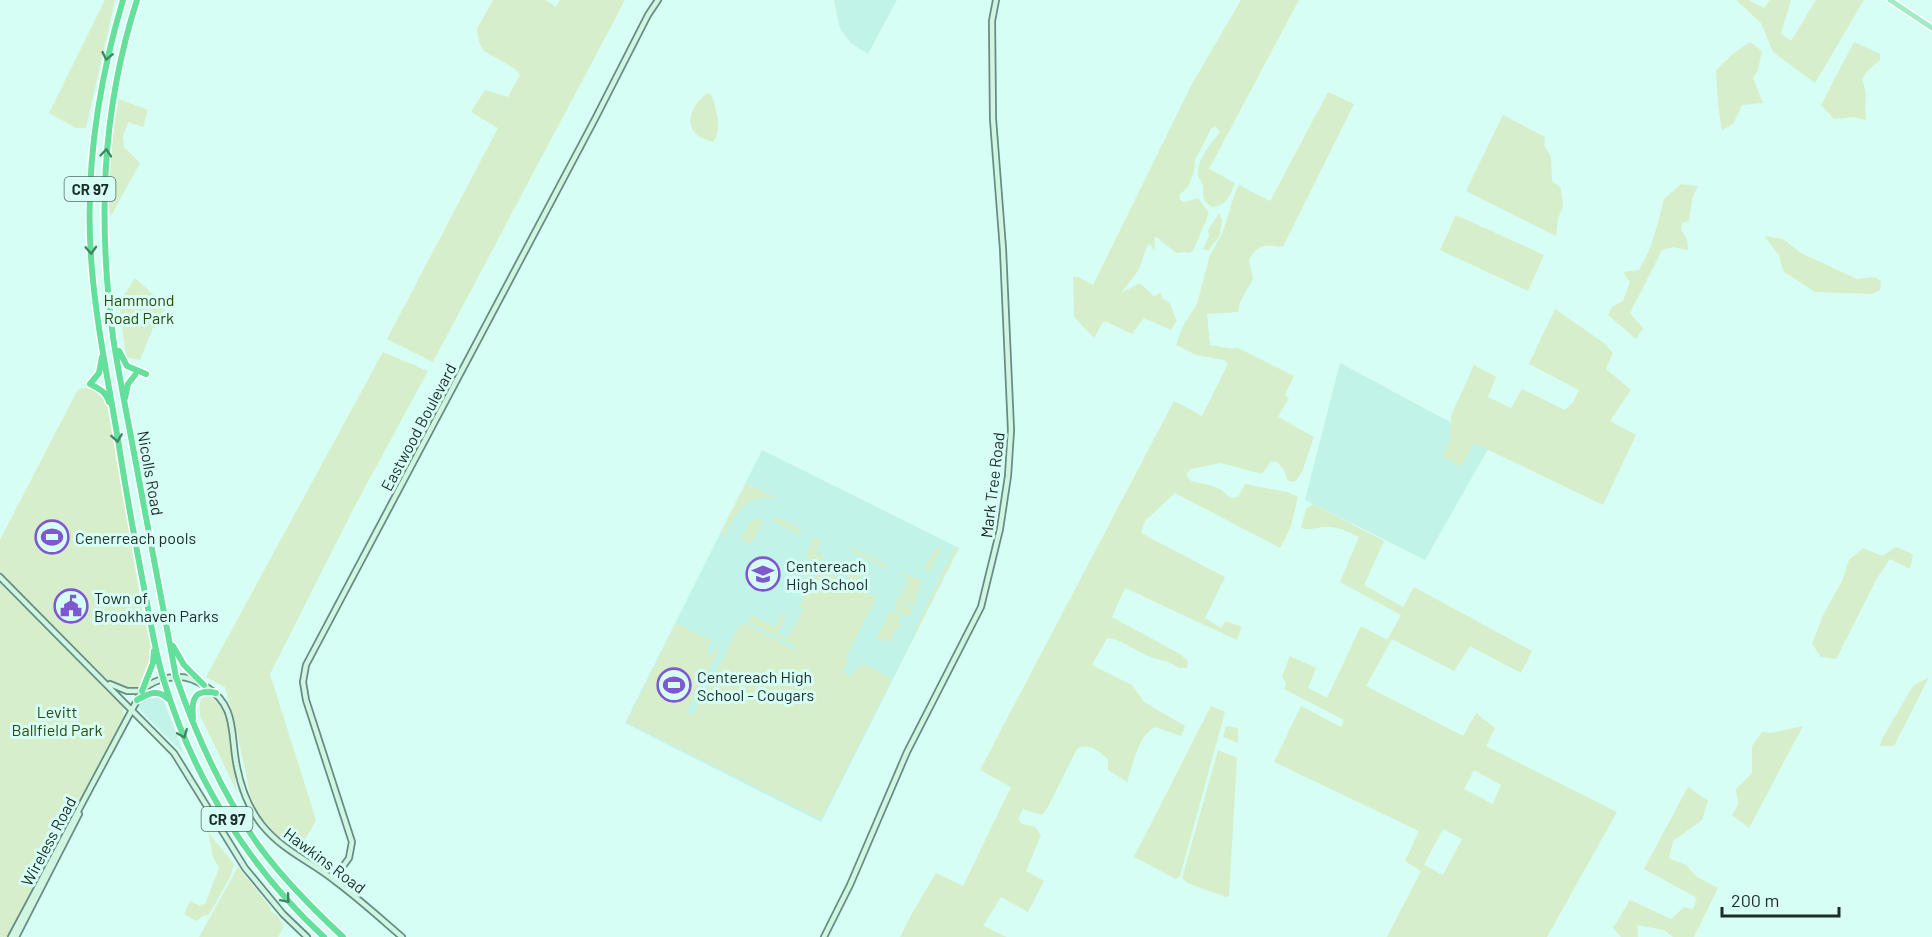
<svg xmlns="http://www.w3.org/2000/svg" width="1932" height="937" viewBox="0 0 1932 937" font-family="Barlow,sans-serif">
  <rect width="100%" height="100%" fill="#d6fef5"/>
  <path fill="#c2f3e8" d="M834,0H897L868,54L851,43L843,33L839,25Z
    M1340,363L1491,444L1425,560L1305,500Z
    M762,450L959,548L821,822L625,723Z
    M161,694L184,754L135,705L149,695Z"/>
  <path fill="#d7eeca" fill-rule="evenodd" d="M105,0H115L86,128H76L49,113Z
    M493,0H545L556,7L560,0H625L433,362L387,339L498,128L471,112L485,90L508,97L520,75L514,68L484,51L479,42L477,29Z
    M1241,0H1299L1209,169L1235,183C1230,196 1227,205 1212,207C1198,198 1206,194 1202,183C1200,176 1198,181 1198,174C1198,157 1211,144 1220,132L1215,126L1211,129L1195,160L1194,171L1188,187L1179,195L1180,200L1185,202L1198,198L1209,213L1193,251L1190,253L1183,252L1176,253L1155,236L1154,251L1151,245L1148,244L1138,271L1121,293L1140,283L1154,296L1160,293L1163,299C1174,303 1171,312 1177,320L1171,330L1144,318L1132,334L1107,322H1103L1094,338L1074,317L1073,277H1078L1093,285L1192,84Z
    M1736,0H1749L1764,8L1770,0H1791L1781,34L1791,41L1816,0H1864L1815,83L1773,52L1761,23Z
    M1750,42L1762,51L1758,70L1753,78L1763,103L1742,105L1733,124L1722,130C1718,109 1717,91 1716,70L1734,53Z
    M1854,42L1880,54V60L1867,71L1862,79C1868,93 1864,105 1866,120L1854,117L1834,119L1821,105Z
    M1328,92L1354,104L1283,247C1266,244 1257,244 1249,260L1253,279L1240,302L1238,312L1207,314L1210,345L1234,349L1236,347L1294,376L1285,395L1289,398L1278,417L1314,437L1302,472L1296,481L1291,482L1287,479L1284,470L1277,462L1271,461L1262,474L1221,463L1191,469L1186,474L1191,481C1206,485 1221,485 1230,498L1238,497L1245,484L1287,492L1298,497L1290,529L1280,548L1175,493L1145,521L1141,533L1225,577L1205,618L1221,628L1226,621L1242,627L1237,640L1125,588L1112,617L1180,654L1188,661L1187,668H1179L1169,662L1150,657L1117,640L1107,638L1092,665L1132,685L1144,702L1185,726L1181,736L1155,727C1138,735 1133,765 1127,782L1108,770V759C1098,751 1090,742 1077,749L1048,807L1042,815L1023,809L1018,819L1022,824L1035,827L1041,835L1026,871L1044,881L1028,912L1001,897L983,926L1007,937H900L910,917L936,873L963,886L1011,787L980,770L1174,401L1202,416L1228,364L1224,360L1196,355L1176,345L1183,326L1197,304L1210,255L1222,234L1236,190L1239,185L1270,201Z
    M708,93L712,96C716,110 723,129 713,142C707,140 700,138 696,134C683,121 695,101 708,93Z
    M119,99L148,110L143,127L128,122L123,136L124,147L140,163L111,216C101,178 112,137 119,99Z
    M1503,115L1545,137L1544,145L1551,157L1552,181L1561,188L1563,207L1558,218L1556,236L1466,191Z
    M1681,184L1698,186L1692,199L1689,221L1682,223L1681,230L1687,239L1688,250L1673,247L1662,250L1630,313L1643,328L1636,339L1608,315L1612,307L1623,301L1630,282L1623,272L1639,270L1649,251L1658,223L1664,199Z
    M1219,213L1222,220L1220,235L1208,251L1203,249L1209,236L1208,230Z
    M1456,215L1544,255L1528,291L1440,250Z
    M1764,236L1783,239L1801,253L1857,279L1874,277L1881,281L1880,290L1872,294L1815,292L1783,271L1779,255Z
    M135,278L156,297L166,309L157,318L140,360L126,357L119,303Z
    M1555,309L1604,343L1613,353L1606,369L1631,390L1610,421L1636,435L1603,505L1474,443L1461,466L1442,456L1450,440L1451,416L1474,365L1496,377L1488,397L1511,408L1522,389L1565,410L1573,402L1579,390L1529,364Z
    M383,352L428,371L357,502L270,674L316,820L298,853L273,831L258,813L251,799L238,737L225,687L206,677Z
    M93,387L105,395C119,469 131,542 143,616C145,626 153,648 152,656C150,674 142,696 121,693L0,572V540L76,393L79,389Z
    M746,483L780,500C750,490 736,511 725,534H720Z
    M1313,504L1384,541L1364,585L1403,607L1414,587L1532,651L1521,673L1470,646L1454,671L1392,639L1366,686L1463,736L1476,713L1495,728L1486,746L1617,812L1547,937H1387L1421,871L1405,861L1419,831L1274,762L1301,706L1341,727L1344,720L1284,689L1286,683L1282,676L1290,656L1316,668L1308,688L1327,698L1361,626L1387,640L1401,615L1340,582L1359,537C1349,532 1338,526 1326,527C1317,527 1310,531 1301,528L1306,509ZM1474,770L1501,785L1493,804L1464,789ZM1443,829L1462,839L1443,875L1424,865Z
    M777,517L800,529L799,534L773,521Z
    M757,518L763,520L751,544L741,539L750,522Z
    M814,537L821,541L816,552L823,556L819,563L808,558L807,555Z
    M942,546L930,571L926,572L924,569L934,551Z
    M850,547L883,563L889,570L849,550Z
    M1896,547L1913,554L1910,569L1890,559L1876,580L1836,659L1821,657L1812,644L1823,615L1842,581L1849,560L1863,548L1882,556Z
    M954,549H958L916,633L915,630Z
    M805,561L812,564L813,568L807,583L804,582L806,577L798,573Z
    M841,565L861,575L857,582L838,572Z
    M818,571H824L876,598L847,655L846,659L848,660L843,672L852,676L857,666L860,667L862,663L892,679L821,819L627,722L676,623L711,641L707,649L710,657L715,648L719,650L686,712L693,716L741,624L748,625L795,650L796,647L749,622L751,615L775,627L782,613L786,615L777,633L788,638L803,609L799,607Z
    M901,574H906L922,581L914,602L917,604L916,606L901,599L911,609L912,613L909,616L895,611L898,597L900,598L908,582L905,576H899Z
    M0,583L123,707L124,716L9,937H0Z
    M892,607V612L901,616L897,624L904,630L897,627L890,642L883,639L881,642L876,639Z
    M1929,677L1894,746H1880L1882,739L1913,686Z
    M208,696C235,707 231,766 237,792L200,715V702L202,698Z
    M1211,706L1225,712L1180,876L1176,879L1134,857Z
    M1226,726L1238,728V743L1223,737Z
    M1803,726L1749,828L1732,815L1738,805L1736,789L1752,773V746L1762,732L1771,733Z
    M1218,750L1237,758L1229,896L1226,897L1187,883L1182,878Z
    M1688,787L1708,801L1702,820L1673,841L1669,858L1686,865L1697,877L1718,888L1694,937H1673L1664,930L1637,925L1638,937H1621L1613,928L1630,900L1671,919L1684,907L1693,909L1697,898L1644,869Z
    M208,832L234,864L231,875L209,915L203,916L196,921L184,914L190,901L199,905L205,904L219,868L213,857Z
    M238,867L271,908L270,911L278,916L284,927L278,937H199Z"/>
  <path fill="#91c8e0" d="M50,528L52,534L59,532L64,546L57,548L54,542L47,544L43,530Z"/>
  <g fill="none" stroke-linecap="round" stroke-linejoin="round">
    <g stroke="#668c84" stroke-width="8">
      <path id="secondary" d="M0,577L174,753L245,868L283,914L307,937
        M110,684L127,691H142
        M334,879L349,858L352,842L306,700L303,682L306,665L595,119L648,15L658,0
        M11,937L142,691C151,681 166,677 179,677C189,677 197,681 205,686C238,706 230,734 237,767C241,787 249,809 262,825C283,851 310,861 335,881C358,898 380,918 402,937
        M16,937L79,814
        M824,937L850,885L907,752L981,607L1000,529L1008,476L1011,430L1003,249L993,119L992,21L996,0"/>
    </g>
    <g stroke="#fff" stroke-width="8">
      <path id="primary" d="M1890,0L1932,28"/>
    </g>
    <g stroke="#fff" stroke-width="9">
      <path id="highway" d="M123,0C98,84 85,169 91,257C95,318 108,379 118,440C126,491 135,542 145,593C151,622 155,653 164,681C193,778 250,869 324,937
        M137,0C101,112 98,222 113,337C119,376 127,415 134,453C148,528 162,602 176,677C196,735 223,795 259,846C284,880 313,909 343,937
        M119,351L127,366L146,374
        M102,357L99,373L90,384C99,389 106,391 109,402
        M125,398L128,384L135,375
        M173,646L184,665L204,685
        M142,691L153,663L154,651
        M137,700C148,694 158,688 168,699
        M193,718C191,698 195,689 216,693"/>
    </g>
    <use href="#secondary" stroke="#d0f6e1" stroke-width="4.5"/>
    <use href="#primary" stroke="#a1ecc4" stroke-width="5"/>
    <use href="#highway" stroke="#63e09c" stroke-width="6"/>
  </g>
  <defs><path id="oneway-chevron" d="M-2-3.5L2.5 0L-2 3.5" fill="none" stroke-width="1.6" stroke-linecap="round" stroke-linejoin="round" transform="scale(1.5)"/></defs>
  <g stroke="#408662">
    <use href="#oneway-chevron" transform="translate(107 56) rotate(102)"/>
    <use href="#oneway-chevron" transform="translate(106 153) rotate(-85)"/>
    <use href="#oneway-chevron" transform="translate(91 250) rotate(87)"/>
    <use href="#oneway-chevron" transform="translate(117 438) rotate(81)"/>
    <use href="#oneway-chevron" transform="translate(183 734) rotate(68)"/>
    <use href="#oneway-chevron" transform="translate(286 899) rotate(49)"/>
  </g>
  <defs>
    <g id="stadium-ring" transform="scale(1.725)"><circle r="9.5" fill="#d6fef5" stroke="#7f57d0" stroke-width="1.5"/><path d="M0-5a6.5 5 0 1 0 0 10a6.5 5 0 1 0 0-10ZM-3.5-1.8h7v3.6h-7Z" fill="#7f57d0"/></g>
    <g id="school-ring" transform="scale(1.725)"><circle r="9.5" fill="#d6fef5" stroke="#7f57d0" stroke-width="1.5"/><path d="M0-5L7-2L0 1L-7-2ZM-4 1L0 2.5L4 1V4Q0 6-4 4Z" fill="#7f57d0"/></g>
    <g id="civic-ring" transform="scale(1.725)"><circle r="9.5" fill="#d6fef5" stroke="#7f57d0" stroke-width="1.5"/><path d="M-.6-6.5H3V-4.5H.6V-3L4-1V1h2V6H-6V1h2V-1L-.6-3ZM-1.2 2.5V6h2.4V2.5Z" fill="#7f57d0"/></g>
  </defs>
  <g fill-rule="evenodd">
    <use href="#stadium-ring" x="52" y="537"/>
    <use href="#school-ring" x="763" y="574"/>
    <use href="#civic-ring" x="71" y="606"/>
    <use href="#stadium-ring" x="674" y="685"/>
  </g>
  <g text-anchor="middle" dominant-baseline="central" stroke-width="6" stroke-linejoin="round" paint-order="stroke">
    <g fill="#d6fef5" stroke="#546b66" stroke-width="1.5">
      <rect x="64.5" y="177" width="51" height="24" rx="4.5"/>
      <rect x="201.5" y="807" width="51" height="24" rx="4.5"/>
    </g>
    <g font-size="15" font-weight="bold" fill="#1c2c29">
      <text x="90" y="189">CR 97</text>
      <text x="227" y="819">CR 97</text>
    </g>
    <g font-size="16" fill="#2a4b0d" stroke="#d6fef5">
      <text x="139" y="299">Hammond<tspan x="139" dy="18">Road Park</tspan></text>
      <text x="57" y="711">Levitt<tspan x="57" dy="18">Ballfield Park</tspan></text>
    </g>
    <g font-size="16" fill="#1c2c29" stroke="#d6fef5">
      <text transform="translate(418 427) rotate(-62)">Eastwood Boulevard</text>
      <text transform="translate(151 473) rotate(80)">Nicolls Road</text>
      <text transform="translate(992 485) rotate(-83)">Mark Tree Road</text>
      <text transform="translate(48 841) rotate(-62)">Wireless Road</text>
      <text transform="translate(325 860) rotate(37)">Hawkins Road</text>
    </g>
    <g font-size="16" fill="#1c2c29" stroke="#d6fef5" text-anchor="start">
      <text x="75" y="537">Cenerreach pools</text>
      <text x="786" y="565">Centereach<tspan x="786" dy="18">High School</tspan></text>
      <text x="94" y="597">Town of<tspan x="94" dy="18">Brookhaven Parks</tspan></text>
      <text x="697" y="676">Centereach High<tspan x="697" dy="18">School - Cougars</tspan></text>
    </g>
  </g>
  <path d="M1722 907v9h117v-9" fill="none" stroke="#1c2c29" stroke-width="3"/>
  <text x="1731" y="907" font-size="18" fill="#1c2c29" stroke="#d6fef5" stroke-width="4.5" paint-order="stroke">200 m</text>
</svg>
